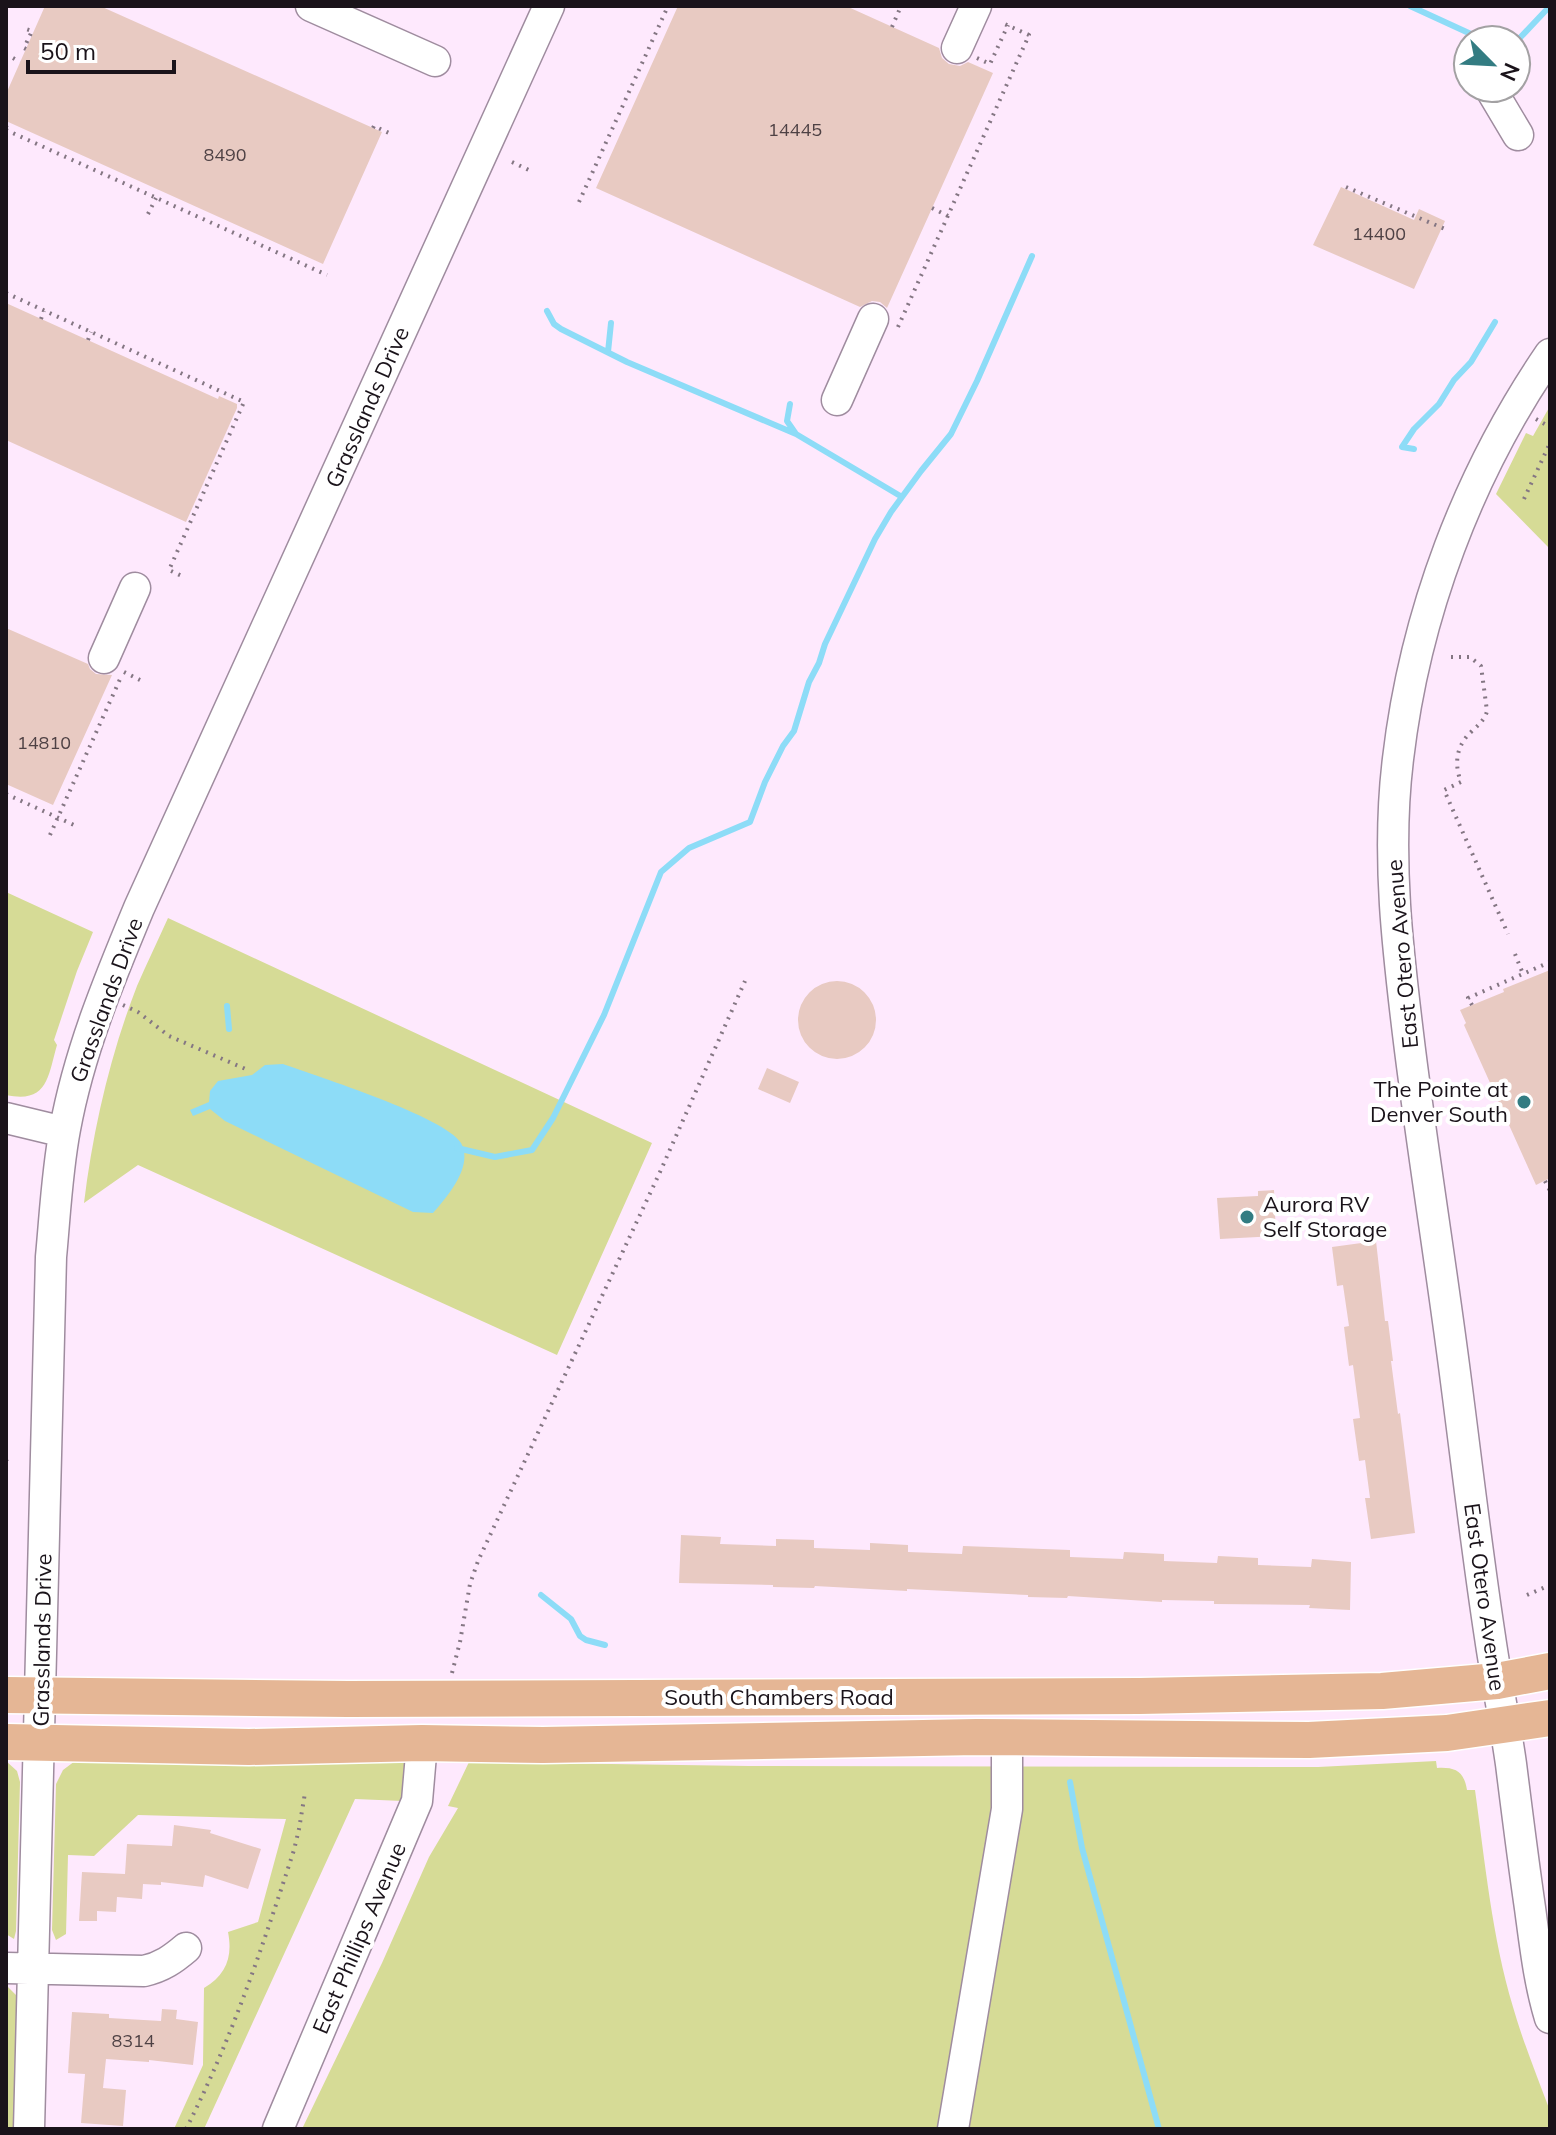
<svg xmlns="http://www.w3.org/2000/svg" width="1556" height="2135" viewBox="0 0 1556 2135" font-family="Mulish,sans-serif">
  <rect width="100%" height="100%" fill="#fee9fd"/>
  <path fill="#d6db96" d="M1550,406V549L1496,494L1526,433L1533,436Z
    M6,892L93,932L77,971L54,1040L57,1045C48,1076 48,1104 6,1095Z
    M168,918L652,1143L557,1355L138,1165L84,1203C93,1130 110,1055 137,986C147,963 158,940 168,918Z
    M6,1761L17,1771L20,1782L16,1931L14,1939L6,1934Z
    M75,1761L418,1763L403,1801L355,1799L204,2129H174L203,2065L204,1988C226,1975 233,1957 228,1932L258,1922L286,1819L138,1815L94,1856L68,1855L66,1934L56,1940L52,1930L56,1784L63,1770Z
    M1436,1761L1437,1768C1455,1767 1464,1771 1467,1790H1475C1485,1862 1492,1937 1513,2007C1523,2042 1537,2076 1550,2111V2129H302L382,1963L429,1857L458,1808L448,1806L469,1762L749,1766L1318,1767Z
    M6,1985L16,1995L17,2001L14,2129H6Z"/>
  <path fill="#8ddcf7" d="M283,1064C316,1076 446,1117 461,1143C474,1166 447,1197 433,1213L413,1212L225,1121L210,1109L193,1116L190,1110L209,1102L210,1091L218,1081L252,1075L265,1065Z"/>
  <g fill="none" stroke-linecap="round" stroke-linejoin="round">
    <path stroke="#8ddcf7" stroke-width="6" d="M1410,6L1484,40
      M1516,42L1550,6
      M547,311L554,324L561,329L627,362L796,434
      M608,352L611,323
      M790,404L787,421L796,434L902,497
      M1414,449L1402,447L1414,429L1439,404L1454,380L1471,362L1495,322
      M227,1006L229,1029
      M457,1148L495,1157L532,1150L553,1118L604,1015L661,872L689,848L750,822L765,782L783,746L794,731L809,682L819,663L825,644L875,539L891,512L921,471L951,434L977,381L1032,256
      M541,1595L571,1619L580,1636L586,1640L605,1645
      M1070,1782L1082,1848L1159,2129"/>
  </g>
  <path fill="#e8cac2" d="M45,6H100L382,132L323,264L6,121V94Z
    M678,6H846L939,48L942,58L949,64L960,66L968,62L993,73L887,308L880,302L872,301L860,307L596,188Z
    M1341,187L1414,220L1419,209L1445,221L1414,289L1313,245Z
    M6,303L218,399L219,396L237,404V408L186,522L6,440Z
    M6,628L88,664L90,669L96,674L112,675L53,805L6,784Z
    M1550,970V1178L1536,1185L1464,1025L1466,1023L1460,1010L1504,992L1503,989Z
    M798 1020a39 39 0 1 1 78 0a39 39 0 1 1-78 0Z
    M767,1068L799,1082L790,1103L758,1089Z
    M1274,1190L1276,1236L1220,1239L1217,1198L1258,1196V1191Z
    M1376,1241L1385,1321H1388L1393,1361H1391L1398,1414L1400,1413L1415,1533L1371,1539L1365,1498H1370L1365,1460L1359,1461L1353,1419L1360,1418L1353,1365L1349,1366L1344,1327L1349,1326L1343,1285L1337,1286L1332,1247Z
    M681,1535L721,1537L720,1544L776,1546V1539L814,1540V1548L870,1550V1543L908,1545V1552L962,1554L963,1546L1070,1550V1557L1123,1559L1124,1552L1164,1554V1561L1217,1563L1218,1556L1258,1558V1565L1311,1567L1312,1559L1351,1562L1350,1610L1309,1608L1310,1605L1214,1604V1601L1162,1600V1602L1068,1596L1067,1598L1028,1597V1595L907,1589V1591L815,1586L814,1588L773,1587V1585L679,1583Z
    M174,1825L211,1830L210,1833L261,1849L248,1889L205,1875L203,1887L161,1882V1885L143,1884L142,1899L117,1897L116,1912L97,1911V1921H79L82,1872L125,1874L127,1844L172,1846Z
    M162,2009L177,2010L176,2019L198,2022L193,2065L149,2060V2062L106,2059L103,2088L126,2090L123,2126L81,2123L85,2074L68,2073L72,2012L109,2014V2018L161,2021Z"/>
  <g fill="none" stroke-linecap="round" stroke-linejoin="round">
    <g stroke="#9f8c9f" stroke-width="33">
      <path id="minor" d="M311,6L435,61
        M957,48L976,6
        M1490,88L1518,135
        M1550,354C1468,474 1415,614 1398,759C1386,857 1398,953 1410,1050C1424,1161 1442,1271 1456,1381C1467,1466 1477,1552 1490,1637C1496,1679 1505,1721 1511,1764C1517,1812 1523,1860 1530,1908C1535,1945 1539,1982 1550,2018
        M837,400L873,319
        M104,658L135,588
        M6,1118L64,1132
        M6,1968L144,1971C162,1967 173,1959 186,1948
        M29,2129L51,1257C55,1215 57,1171 65,1129C79,1052 109,980 139,908L549,6
        M278,2129L417,1801L422,1743
        M953,2129L1007,1809V1737"/>
    </g>
    <g stroke="#fff" stroke-width="39">
      <path id="major" d="M6,1695L348,1699L1140,1696L1382,1691L1497,1681L1550,1671
        M6,1742L249,1747L422,1743L543,1745L977,1737L1309,1740L1447,1733L1550,1718"/>
    </g>
    <path stroke="#847683" stroke-width="4" stroke-dasharray="2 6" stroke-linecap="butt" d="M892,27L901,6
      M26,49L24,48L32,31L26,29
      M13,58L20,62
      M977,58L990,64L1008,25
      M6,127L8,122
      M373,128L374,126L389,133
      M6,130L327,275
      M512,162L533,172
      M1346,187L1445,229
      M579,202L668,6
      M932,208L948,216
      M148,214L156,198
      M6,293L244,402L169,570L184,577
      M41,319L44,311
      M898,327L1029,35L1000,22
      M88,340L91,332
      M1536,419L1550,427
      M1524,499L1550,443
      M1451,657H1470L1481,666L1487,711C1485,720 1478,725 1471,732C1456,746 1454,764 1461,782L1444,790L1508,934
      M124,672L140,680
      M6,794L74,825
      M50,835L121,677
      M1515,954L1523,974
      M123,1005L138,1012L169,1036L248,1070
      M1472,1005L1468,998L1550,962
      M1545,1181L1550,1191
      M6,1318H9
      M6,1460L8,1463
      M1527,1595L1550,1585
      M452,1673L460,1642L470,1584L478,1561L660,1172L745,981
      M186,2129C232,2039 263,1945 294,1850L299,1829L305,1793"/>
    <use href="#minor" stroke="#fff" stroke-width="30"/>
    <use href="#major" stroke="#e5b695" stroke-width="36"/>
  </g>
  <g fill="#337c82" stroke="#fff" stroke-width="3">
    <circle cx="1524" cy="1102" r="8"/>
    <circle cx="1247" cy="1217" r="8"/>
  </g>
  <g text-anchor="middle" dominant-baseline="central" stroke-width="8" stroke-linejoin="round" paint-order="stroke">
    <g font-size="18" fill="#4e4144">
      <text x="795" y="129">14445</text>
      <text x="225" y="154">8490</text>
      <text x="1379" y="233">14400</text>
      <text x="44" y="742">14810</text>
      <text x="133" y="2040">8314</text>
    </g>
    <g font-size="22" fill="#1a131a" stroke="#fff">
      <text transform="translate(367 407) rotate(-66)">Grasslands Drive</text>
      <text transform="translate(1402 954) rotate(-95)">East Otero Avenue</text>
      <text transform="translate(106 1000) rotate(-70)">Grasslands Drive</text>
      <text transform="translate(1485 1597) rotate(82)">East Otero Avenue</text>
      <text transform="translate(42 1640) rotate(-89)">Grasslands Drive</text>
      <text x="779" y="1697">South Chambers Road</text>
      <text transform="translate(359 1938) rotate(-67)">East Phillips Avenue</text>
    </g>
    <g font-size="22" fill="#1a131a" stroke="#fff" text-anchor="end">
      <text x="1508" y="1089">The Pointe at<tspan x="1508" dy="25">Denver South</tspan></text>
      <text x="1263" y="1204" text-anchor="start">Aurora RV<tspan x="1263" dy="25">Self Storage</tspan></text>
    </g>
  </g>
  <rect width="1556" height="2135" fill="none" stroke="#1a131a" stroke-width="16"/>
  <g transform="translate(1492 64) rotate(114)"><circle r="38" fill="#ffffff" stroke="#a3a1a3" stroke-width="2"/>
  <path d="M0-6L14 30L0 20L-14 30Z" fill="#337c82"/>
  <text y="-12" font-size="22" font-weight="bold" text-anchor="middle" fill="#1a131a">N</text>
  </g>
  <path d="M28 60v12h146v-12" fill="none" stroke="#1a131a" stroke-width="4"/>
  <text x="40" y="60" font-size="24" fill="#1a131a" stroke="#ffffff" stroke-width="6" paint-order="stroke">50 m</text>
</svg>
